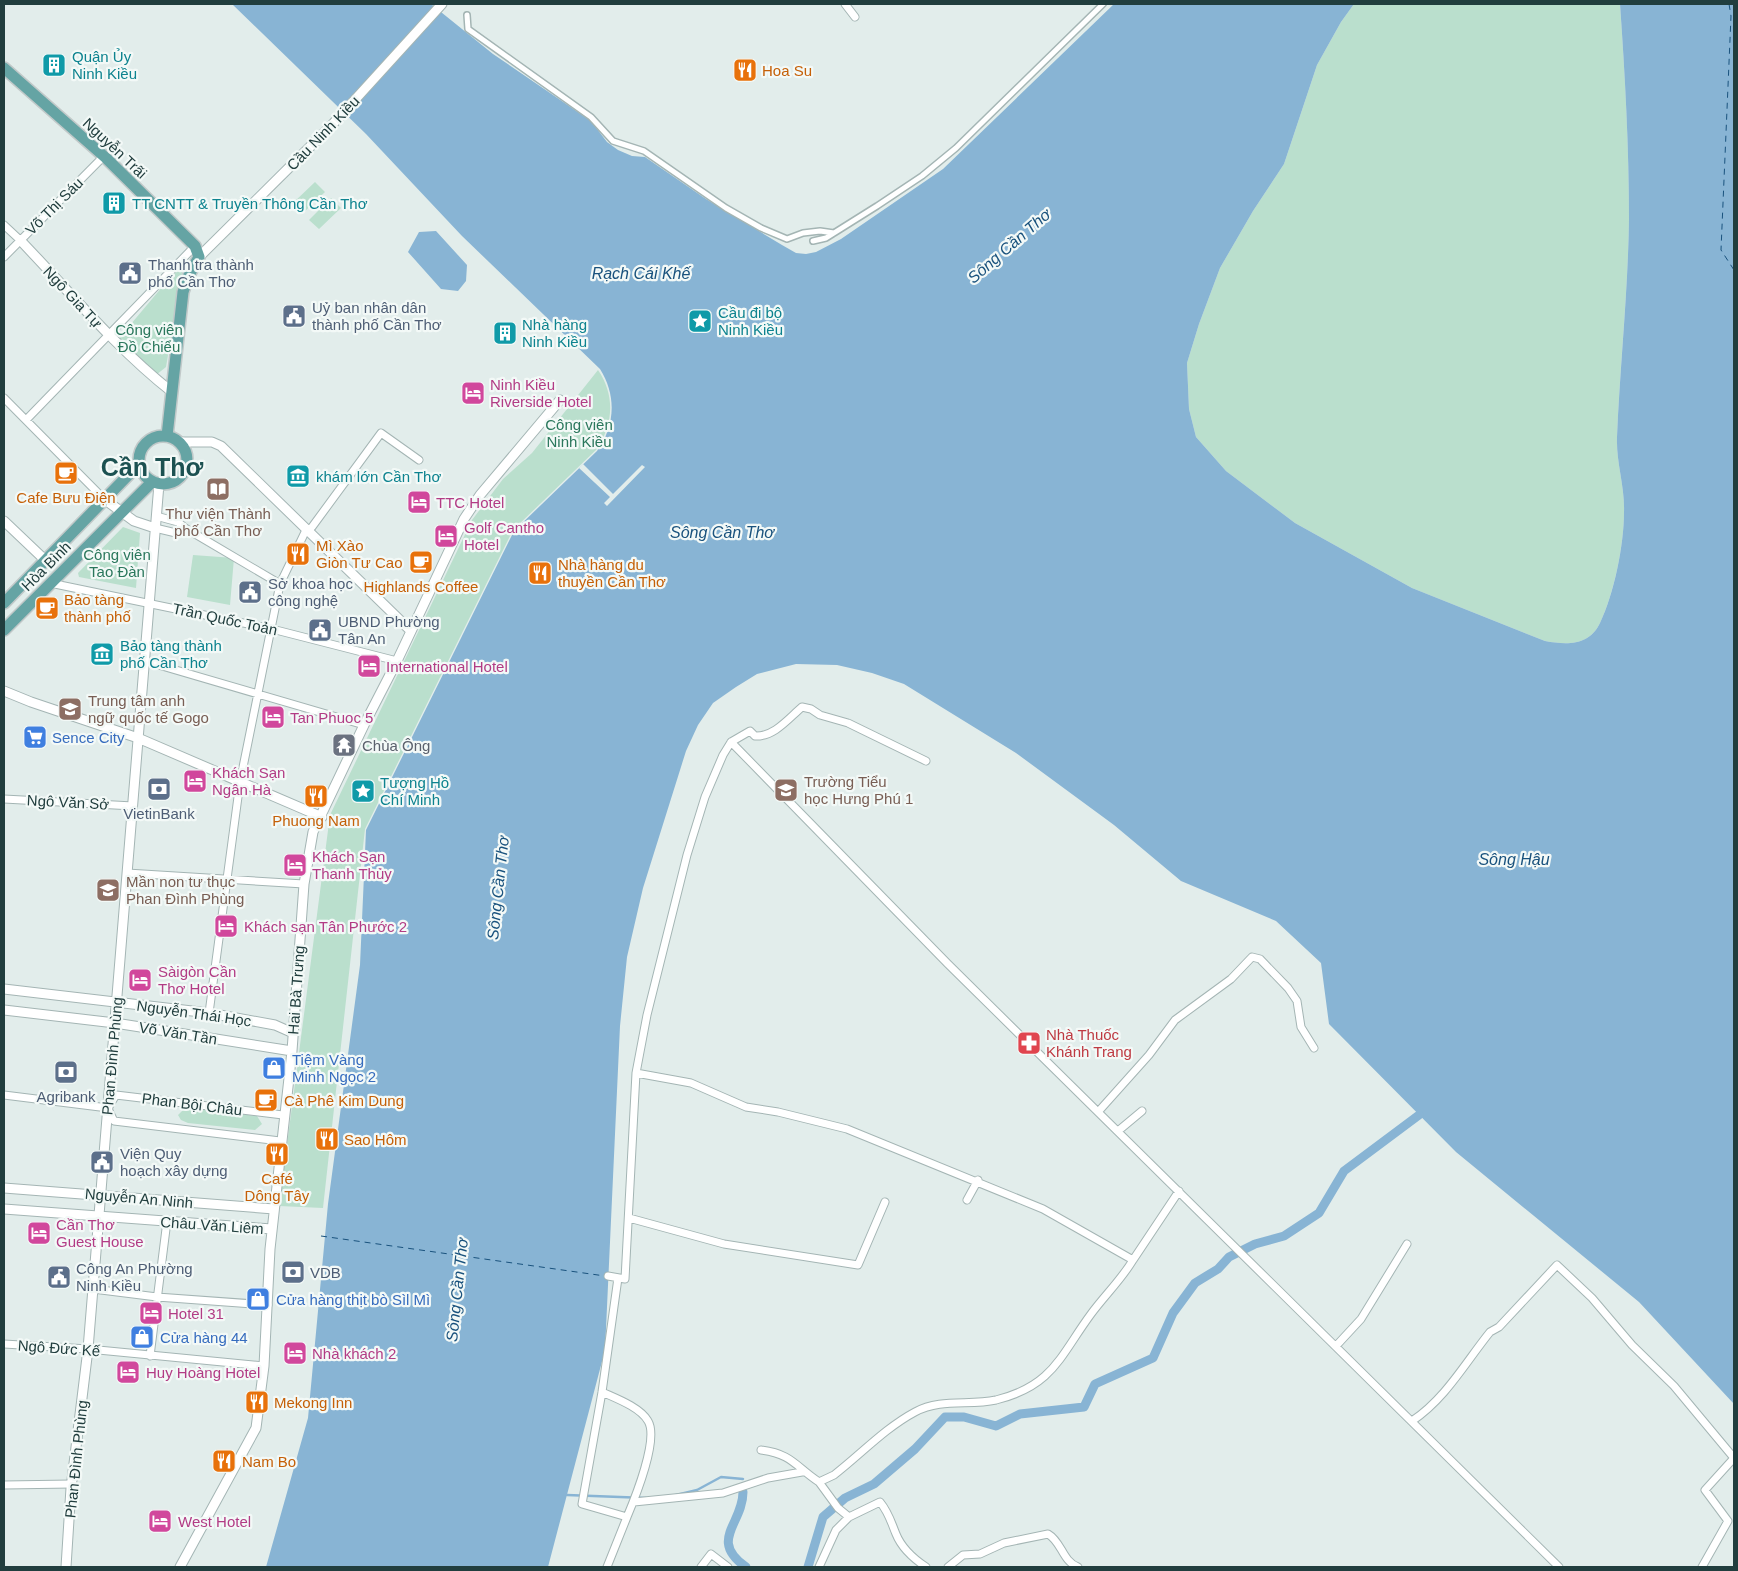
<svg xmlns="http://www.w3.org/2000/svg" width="1738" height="1571" viewBox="0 0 1738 1571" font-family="Arial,sans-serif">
  <rect width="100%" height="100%" fill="#e2edeb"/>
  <path fill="#badfcd" d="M1354,4H1620C1625,75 1629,147 1629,219C1628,292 1620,364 1617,437C1616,462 1625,487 1624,512C1624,545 1614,593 1600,623C1589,646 1567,645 1545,641L1412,588L1295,523L1226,471L1196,437L1189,409L1187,363L1199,324L1220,268L1253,211L1284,164L1317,65L1341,22Z
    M315,182L325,192L303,213L293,203Z
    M331,198L341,208L319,229L309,220Z
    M184,261L166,367L156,375L120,341V337Z
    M598,370C616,396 613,426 596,450L513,530L365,829L323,1208L279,1206L330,815L472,520L503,479L532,453Z
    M123,527L140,533L136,588L79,577L78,573Z
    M193,555L234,558L230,605L187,597Z
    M190,1108L257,1116L262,1124L255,1130L188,1123L181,1120L178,1115L183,1110Z"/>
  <path fill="#88b4d4" d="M232,4H431L493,54L591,121L607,142L618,150L632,156L645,157L706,199L782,245L796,253L806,254L816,252L841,239L943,169L1114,4H1354L1341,22L1317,65L1284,164L1253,211L1220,268L1199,324L1187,363L1189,409L1196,437L1226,471L1295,523L1412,588L1545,641C1567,645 1589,646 1600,623C1614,594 1624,545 1624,512C1625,487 1616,462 1617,437C1620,365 1628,292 1629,219C1629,147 1625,75 1620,4H1734V1404L1639,1302L1456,1152L1329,1024L1321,963L1276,921L1181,881L1114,825L1016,753L904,684L872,673L837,665L796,664L757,674L736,687L713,703L698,725L686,751L643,888L627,957L620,1026L605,1350L548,1567H266L308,1418L328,1204L360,965L366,830L514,531L597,451C615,426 617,396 600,369L462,236L366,134Z
    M436,231L467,265L466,281L458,291L441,289L408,252L419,232Z"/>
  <path fill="#e2edeb" d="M583,464L613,494L642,465L645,467L607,506L604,503L610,497L579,468Z"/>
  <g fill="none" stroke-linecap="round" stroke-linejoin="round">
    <path stroke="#88b4d4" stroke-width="2.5" d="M567,1495L646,1498
      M676,1495L697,1490L721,1477L743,1479"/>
    <path stroke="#88b4d4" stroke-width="9" d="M743,1492C743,1524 708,1540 746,1567
      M808,1567L823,1517L845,1498L874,1484L915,1449L945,1417H964L996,1426L1020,1414L1084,1407L1095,1384L1153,1358L1173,1313L1195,1283L1218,1269L1229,1257L1255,1244L1284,1236L1319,1213L1344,1171L1419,1115"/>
    <path stroke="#19527d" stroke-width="1" stroke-dasharray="6 5" stroke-linecap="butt" d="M1729,4L1731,16L1721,250L1734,270
      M321,1236L605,1276"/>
    <g stroke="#a4b5b4" stroke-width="8">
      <path id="pedestrian" d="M467,15L468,29L591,117L613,141L644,151L726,208L761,228L787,239L803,233L820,231L834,233
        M813,241L826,238L877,206L922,176L956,148L1103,4"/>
    </g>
    <g stroke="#a4b5b4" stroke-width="9">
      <path id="minor" d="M845,4L855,17
        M4,225L20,240
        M4,257L104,156
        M4,398L104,499
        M26,420L195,246
        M156,516L178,522L185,528L280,584
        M155,528L176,533L185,528
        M50,583L272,629L397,661
        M145,661L364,725
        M731,742L750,731L755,736C774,737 788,719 802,707L811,709L820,715L848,723L926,761
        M4,799L133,806
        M127,873L304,884
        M209,1013L240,782L280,584L306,530L312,527L381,433L419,460
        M636,1073L691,1083L746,1107L778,1112L847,1129L1043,1209L1133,1260C1121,1280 1105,1295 1091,1314C1060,1356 1053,1386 996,1400C969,1406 941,1398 915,1412C885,1428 860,1455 834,1475L819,1482C795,1466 792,1454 761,1450
        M4,1095L108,1108
        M108,1108L116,1095L283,1115
        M108,1109L114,1121L280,1141
        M1098,1112L1149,1055L1175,1020L1231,979L1252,957L1260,959L1288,988L1297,1001L1301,1027L1314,1048
        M1118,1131L1142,1111
        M967,1200L978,1180
        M629,1218L724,1244L858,1265L885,1202
        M1133,1260L1179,1191
        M608,1276L625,1279L636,1073L647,1015L687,855L705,797L723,755L731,742L948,964L1559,1567
        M93,1289L157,1297L268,1305
        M4,1344L88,1349L264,1366
        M1336,1346L1361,1319L1407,1244
        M150,1356L167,1221
        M602,1392C615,1398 640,1407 648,1421C659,1439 635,1498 627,1517
        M1412,1421C1446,1398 1465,1363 1490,1332L1499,1327L1557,1265L1592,1298L1632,1345L1674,1386L1734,1458
        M4,1485L72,1484
        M634,1502L723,1493L768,1478L802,1472
        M849,1517L880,1502C889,1513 891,1522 896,1534C902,1549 914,1559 926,1567
        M607,1567L627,1517L582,1504L602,1392L618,1278
        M701,1567L711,1554L728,1567
        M819,1567L836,1530L849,1517L838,1508L819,1482
        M948,1567L963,1555L980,1554L1004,1543L1048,1534C1062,1542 1062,1561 1078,1567
        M1702,1567L1728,1521L1705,1490L1734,1458"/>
    </g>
    <g stroke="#a4b5b4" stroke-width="11">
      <path id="tertiary" d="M20,240C70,292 115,347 172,392
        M199,257L331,126L442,4
        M181,442H212L221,446L411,631
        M104,499L134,521L155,528
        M4,521L45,560
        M4,691L31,702L138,738L322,817
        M4,989L209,1013L275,1025L293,1033
        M4,1010L115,1023L292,1051
        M4,1188L274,1209
        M4,1209L272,1229
        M66,1567L71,1488L88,1349L159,484
        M180,1567L256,1428L264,1366L270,1249L292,1051L304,884L313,832L364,725L397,661L464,519L480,495L560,400"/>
    </g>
    <g stroke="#c1c9c9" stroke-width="14">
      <path id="primary" d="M4,68L106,158L195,246L199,257L189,275L183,292L167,436
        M139 460a24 24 0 1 1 48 0a24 24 0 1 1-48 0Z
        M4,603L139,464
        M4,630L152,482"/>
    </g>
    <use href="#pedestrian" stroke="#fff" stroke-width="5"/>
    <use href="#minor" stroke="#fff" stroke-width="7"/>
    <use href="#tertiary" stroke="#fff" stroke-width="9"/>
    <use href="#primary" stroke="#65a4a4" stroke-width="11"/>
  </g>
  <defs>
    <g id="building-square" transform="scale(1.25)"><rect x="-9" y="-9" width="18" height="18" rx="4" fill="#0f9aa8" stroke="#f3f9f7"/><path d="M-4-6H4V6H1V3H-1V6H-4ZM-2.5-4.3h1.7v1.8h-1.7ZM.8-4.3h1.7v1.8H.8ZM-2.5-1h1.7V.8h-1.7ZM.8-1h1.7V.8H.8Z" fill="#fff"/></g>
    <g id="restaurant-square" transform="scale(1.25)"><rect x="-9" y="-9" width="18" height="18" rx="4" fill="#e8710a" stroke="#f3f9f7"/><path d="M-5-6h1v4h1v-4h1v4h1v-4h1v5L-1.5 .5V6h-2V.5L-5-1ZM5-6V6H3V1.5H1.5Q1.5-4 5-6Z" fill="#fff"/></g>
    <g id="civic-square" transform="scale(1.25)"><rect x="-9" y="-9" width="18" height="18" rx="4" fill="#5c6f8a" stroke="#f3f9f7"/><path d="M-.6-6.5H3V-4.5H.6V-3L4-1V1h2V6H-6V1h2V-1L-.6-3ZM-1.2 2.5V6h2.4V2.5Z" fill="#fff"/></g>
    <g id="sight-square" transform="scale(1.25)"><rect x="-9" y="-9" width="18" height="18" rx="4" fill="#0f9aa8" stroke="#f3f9f7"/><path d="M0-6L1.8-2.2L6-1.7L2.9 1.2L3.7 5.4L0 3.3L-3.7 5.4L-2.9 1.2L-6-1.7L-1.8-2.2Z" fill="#fff"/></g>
    <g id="hotel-square" transform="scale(1.25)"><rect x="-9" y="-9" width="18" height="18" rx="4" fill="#d1479c" stroke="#f3f9f7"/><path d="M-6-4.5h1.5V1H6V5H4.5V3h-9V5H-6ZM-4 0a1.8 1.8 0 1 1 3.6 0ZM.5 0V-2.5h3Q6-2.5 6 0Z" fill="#fff"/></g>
    <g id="cafe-square" transform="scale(1.25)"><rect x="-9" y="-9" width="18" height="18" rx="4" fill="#e8710a" stroke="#f3f9f7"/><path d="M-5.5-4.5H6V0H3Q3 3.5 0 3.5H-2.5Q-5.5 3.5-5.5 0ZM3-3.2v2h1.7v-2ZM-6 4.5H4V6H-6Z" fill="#fff"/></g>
    <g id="museum-square" transform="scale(1.25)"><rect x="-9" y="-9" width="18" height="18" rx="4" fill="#0f9aa8" stroke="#f3f9f7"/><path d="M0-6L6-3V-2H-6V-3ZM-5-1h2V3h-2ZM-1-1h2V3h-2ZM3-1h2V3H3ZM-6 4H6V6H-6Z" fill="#fff"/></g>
    <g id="library-square" transform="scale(1.25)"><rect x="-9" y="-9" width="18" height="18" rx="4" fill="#8d6e63" stroke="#f3f9f7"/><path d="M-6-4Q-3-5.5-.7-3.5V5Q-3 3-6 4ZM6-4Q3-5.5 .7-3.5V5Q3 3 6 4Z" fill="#fff"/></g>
    <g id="school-square" transform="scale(1.25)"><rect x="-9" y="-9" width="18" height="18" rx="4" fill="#8d6e63" stroke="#f3f9f7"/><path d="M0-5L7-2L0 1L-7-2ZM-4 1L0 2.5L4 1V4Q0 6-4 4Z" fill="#fff"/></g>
    <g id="supermarket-square" transform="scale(1.25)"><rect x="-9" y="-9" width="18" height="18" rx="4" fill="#3f7fe0" stroke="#f3f9f7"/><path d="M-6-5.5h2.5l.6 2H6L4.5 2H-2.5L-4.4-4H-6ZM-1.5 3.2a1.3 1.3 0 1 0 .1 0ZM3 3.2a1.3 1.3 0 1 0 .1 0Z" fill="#fff"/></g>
    <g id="temple-square" transform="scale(1.25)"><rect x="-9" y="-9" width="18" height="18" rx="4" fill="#6b7280" stroke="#f3f9f7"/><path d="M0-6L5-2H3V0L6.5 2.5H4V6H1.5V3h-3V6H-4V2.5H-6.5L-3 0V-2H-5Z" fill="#fff"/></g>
    <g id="bank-square" transform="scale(1.25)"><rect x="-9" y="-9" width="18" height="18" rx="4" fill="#5c6f8a" stroke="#f3f9f7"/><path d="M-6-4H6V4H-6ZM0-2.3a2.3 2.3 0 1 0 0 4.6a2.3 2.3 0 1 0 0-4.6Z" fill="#fff"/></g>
    <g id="pharmacy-square" transform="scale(1.25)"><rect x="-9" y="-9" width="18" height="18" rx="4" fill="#e0444e" stroke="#f3f9f7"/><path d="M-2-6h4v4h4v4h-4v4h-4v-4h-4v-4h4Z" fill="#fff"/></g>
    <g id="shop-square" transform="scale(1.25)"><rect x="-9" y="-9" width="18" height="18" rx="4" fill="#3f7fe0" stroke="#f3f9f7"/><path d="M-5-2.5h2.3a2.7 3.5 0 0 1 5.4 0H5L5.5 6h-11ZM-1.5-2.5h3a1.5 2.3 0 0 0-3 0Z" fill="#fff"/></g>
  </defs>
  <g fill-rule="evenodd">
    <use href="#building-square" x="54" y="65"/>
    <use href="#restaurant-square" x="745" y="70"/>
    <use href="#building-square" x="114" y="203"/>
    <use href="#civic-square" x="130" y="273"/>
    <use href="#civic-square" x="294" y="316"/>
    <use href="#sight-square" x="700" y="321"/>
    <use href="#building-square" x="505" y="333"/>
    <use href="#hotel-square" x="473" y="393"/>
    <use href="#cafe-square" x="66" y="473"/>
    <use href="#museum-square" x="298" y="476"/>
    <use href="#library-square" x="218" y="489"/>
    <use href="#hotel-square" x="419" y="502"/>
    <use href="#hotel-square" x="446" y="536"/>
    <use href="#restaurant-square" x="298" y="554"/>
    <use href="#cafe-square" x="421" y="562"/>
    <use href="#restaurant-square" x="540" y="573"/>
    <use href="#civic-square" x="250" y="592"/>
    <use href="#cafe-square" x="47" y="608"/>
    <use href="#civic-square" x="320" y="630"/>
    <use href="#museum-square" x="102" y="654"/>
    <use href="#hotel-square" x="369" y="666"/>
    <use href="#school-square" x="70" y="709"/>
    <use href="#hotel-square" x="273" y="717"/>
    <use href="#supermarket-square" x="35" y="737"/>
    <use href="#temple-square" x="344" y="745"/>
    <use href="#hotel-square" x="195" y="781"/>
    <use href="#bank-square" x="159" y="789"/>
    <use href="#school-square" x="786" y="790"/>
    <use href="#sight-square" x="363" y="791"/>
    <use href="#restaurant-square" x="316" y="796"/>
    <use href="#hotel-square" x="295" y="865"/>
    <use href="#school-square" x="108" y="890"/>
    <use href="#hotel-square" x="226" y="926"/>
    <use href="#hotel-square" x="140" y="980"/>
    <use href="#pharmacy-square" x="1029" y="1043"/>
    <use href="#shop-square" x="274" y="1068"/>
    <use href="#bank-square" x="66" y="1072"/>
    <use href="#cafe-square" x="266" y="1100"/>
    <use href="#restaurant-square" x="327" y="1139"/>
    <use href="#restaurant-square" x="277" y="1154"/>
    <use href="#civic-square" x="102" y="1162"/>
    <use href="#hotel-square" x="39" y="1233"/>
    <use href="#bank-square" x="293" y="1272"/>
    <use href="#civic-square" x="59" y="1277"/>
    <use href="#shop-square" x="258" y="1299"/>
    <use href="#hotel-square" x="151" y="1313"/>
    <use href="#shop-square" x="142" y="1337"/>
    <use href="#hotel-square" x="295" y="1353"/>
    <use href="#hotel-square" x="128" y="1372"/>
    <use href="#restaurant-square" x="257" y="1402"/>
    <use href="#restaurant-square" x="224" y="1461"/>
    <use href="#hotel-square" x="160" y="1521"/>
  </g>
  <g text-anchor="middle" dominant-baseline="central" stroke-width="4.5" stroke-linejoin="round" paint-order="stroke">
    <g font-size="15" fill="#0d838f" stroke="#f3f9f7" text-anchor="start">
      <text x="72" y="56">Quận Ủy<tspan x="72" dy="17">Ninh Kiều</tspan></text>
      <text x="132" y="203">TT CNTT &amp; Truyền Thông Cần Thơ</text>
      <text x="718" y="312">Cầu đi bộ<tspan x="718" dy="17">Ninh Kiều</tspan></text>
      <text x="522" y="324">Nhà hàng<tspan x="522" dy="17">Ninh Kiều</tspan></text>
      <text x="316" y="476">khám lớn Cần Thơ</text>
      <text x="120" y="645">Bảo tàng thành<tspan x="120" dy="17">phố Cần Thơ</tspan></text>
      <text x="380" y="782">Tượng Hồ<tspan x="380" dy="17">Chí Minh</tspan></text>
    </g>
    <g font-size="15" fill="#c56008" stroke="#f3f9f7" text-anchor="start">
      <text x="762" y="70">Hoa Su</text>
      <text x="66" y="497" text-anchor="middle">Cafe Bưu Điện</text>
      <text x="316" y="545">Mì Xào<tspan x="316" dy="17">Giòn Tư Cao</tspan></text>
      <text x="558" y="564">Nhà hàng du<tspan x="558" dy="17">thuyền Cần Thơ</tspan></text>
      <text x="421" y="586" text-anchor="middle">Highlands Coffee</text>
      <text x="64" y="599">Bảo tàng<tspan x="64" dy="17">thành phố</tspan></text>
      <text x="316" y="820" text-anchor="middle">Phuong Nam</text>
      <text x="284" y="1100">Cà Phê Kim Dung</text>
      <text x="344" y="1139">Sao Hôm</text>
      <text x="277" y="1178" text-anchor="middle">Café<tspan x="277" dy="17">Dông Tây</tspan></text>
      <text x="274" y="1402">Mekong Inn</text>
      <text x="242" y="1461">Nam Bo</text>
    </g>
    <g font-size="15" fill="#213e3e" stroke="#f3f9f7">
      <text transform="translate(323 133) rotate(-46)">Cầu Ninh Kiều</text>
      <text transform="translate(115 148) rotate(43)">Nguyễn Trãi</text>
      <text transform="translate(54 206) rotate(-45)">Võ Thị Sáu</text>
      <text transform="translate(73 297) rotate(47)">Ngô Gia Tự</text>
      <text transform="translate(46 566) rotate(-45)">Hòa Bình</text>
      <text transform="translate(225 619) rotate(12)">Trần Quốc Toản</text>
      <text transform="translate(68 802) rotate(3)">Ngô Văn Sở</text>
      <text transform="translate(296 990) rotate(-86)">Hai Bà Trưng</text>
      <text transform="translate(194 1013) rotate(8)">Nguyễn Thái Học</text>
      <text transform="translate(178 1033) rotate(9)">Võ Văn Tần</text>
      <text transform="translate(112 1056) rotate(-85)">Phan Đình Phùng</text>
      <text transform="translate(192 1104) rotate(7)">Phan Bội Châu</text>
      <text transform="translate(139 1198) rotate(5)">Nguyễn An Ninh</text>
      <text transform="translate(212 1225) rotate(4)">Châu Văn Liêm</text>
      <text transform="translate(59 1348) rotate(4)">Ngô Đức Kế</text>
      <text transform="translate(76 1459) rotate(-84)">Phan Đình Phùng</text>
    </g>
    <g font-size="15" fill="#4e5e75" stroke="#f3f9f7" text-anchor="start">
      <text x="148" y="264">Thanh tra thành<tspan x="148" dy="17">phố Cần Thơ</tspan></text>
      <text x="312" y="307">Uỷ ban nhân dân<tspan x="312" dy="17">thành phố Cần Thơ</tspan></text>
      <text x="268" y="583">Sở khoa học<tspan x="268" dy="17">công nghệ</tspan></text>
      <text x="338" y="621">UBND Phường<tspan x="338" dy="17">Tân An</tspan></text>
      <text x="159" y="813" text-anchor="middle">VietinBank</text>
      <text x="66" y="1096" text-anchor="middle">Agribank</text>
      <text x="120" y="1153">Viện Quy<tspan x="120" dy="17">hoạch xây dựng</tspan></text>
      <text x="76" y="1268">Công An Phường<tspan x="76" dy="17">Ninh Kiều</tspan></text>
      <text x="310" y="1272">VDB</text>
    </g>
    <g font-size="15" fill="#2a775c" stroke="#f3f9f7">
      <text x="149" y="329">Công viên<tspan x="149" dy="17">Đồ Chiểu</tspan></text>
      <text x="579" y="424">Công viên<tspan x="579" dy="17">Ninh Kiều</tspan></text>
      <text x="117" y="554">Công viên<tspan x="117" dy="17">Tao Đàn</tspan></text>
    </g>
    <g font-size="15" fill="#b23c85" stroke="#f3f9f7" text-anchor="start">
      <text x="490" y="384">Ninh Kiều<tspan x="490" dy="17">Riverside Hotel</tspan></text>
      <text x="436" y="502">TTC Hotel</text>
      <text x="464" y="527">Golf Cantho<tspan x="464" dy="17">Hotel</tspan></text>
      <text x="386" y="666">International Hotel</text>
      <text x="290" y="717">Tan Phuoc 5</text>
      <text x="212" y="772">Khách Sạn<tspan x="212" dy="17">Ngân Hà</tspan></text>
      <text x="312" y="856">Khách Sạn<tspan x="312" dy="17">Thanh Thủy</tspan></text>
      <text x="244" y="926">Khách sạn Tân Phước 2</text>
      <text x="158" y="971">Sàigòn Cần<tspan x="158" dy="17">Thơ Hotel</tspan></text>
      <text x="56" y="1224">Cần Thơ<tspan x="56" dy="17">Guest House</tspan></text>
      <text x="168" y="1313">Hotel 31</text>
      <text x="312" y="1353">Nhà khách 2</text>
      <text x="146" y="1372">Huy Hoàng Hotel</text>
      <text x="178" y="1521">West Hotel</text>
    </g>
    <g font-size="15" fill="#785e54" stroke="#f3f9f7" text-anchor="start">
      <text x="218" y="513" text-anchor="middle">Thư viện Thành<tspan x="218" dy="17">phố Cần Thơ</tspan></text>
      <text x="88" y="700">Trung tâm anh<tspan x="88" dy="17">ngữ quốc tế Gogo</tspan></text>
      <text x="804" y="781">Trường Tiểu<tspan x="804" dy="17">học Hưng Phú 1</tspan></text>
      <text x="126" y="881">Mần non tư thục<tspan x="126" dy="17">Phan Đình Phùng</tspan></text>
    </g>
    <g font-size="15" fill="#366cbe" stroke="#f3f9f7" text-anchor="start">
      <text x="52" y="737">Sence City</text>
      <text x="292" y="1059">Tiệm Vàng<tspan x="292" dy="17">Minh Ngọc 2</tspan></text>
      <text x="276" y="1299">Cửa hàng thịt bò Sìl Mì</text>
      <text x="160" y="1337">Cửa hàng 44</text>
    </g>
    <g font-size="15" fill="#5b616d" stroke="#f3f9f7" text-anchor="start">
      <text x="362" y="745">Chùa Ông</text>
    </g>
    <g font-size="15" fill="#be3a42" stroke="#f3f9f7" text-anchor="start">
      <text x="1046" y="1034">Nhà Thuốc<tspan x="1046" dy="17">Khánh Trang</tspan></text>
    </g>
    <g font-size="16" font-style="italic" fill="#19527d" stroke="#f3f9f7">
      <text transform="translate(1009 246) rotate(-41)">Sông Cần Thơ</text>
      <text x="641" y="273">Rạch Cái Khế</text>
      <text x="722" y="532">Sông Cần Thơ</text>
      <text x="1514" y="859">Sông Hậu</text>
      <text transform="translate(498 888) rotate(-84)">Sông Cần Thơ</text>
      <text transform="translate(457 1290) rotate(-84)">Sông Cần Thơ</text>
    </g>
    <g font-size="25" font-weight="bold" fill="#1c5151" stroke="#f3f9f7">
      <text x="152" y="467">Cần Thơ</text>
    </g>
  </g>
  <rect width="1738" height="1571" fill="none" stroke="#213e3e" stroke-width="10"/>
</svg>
